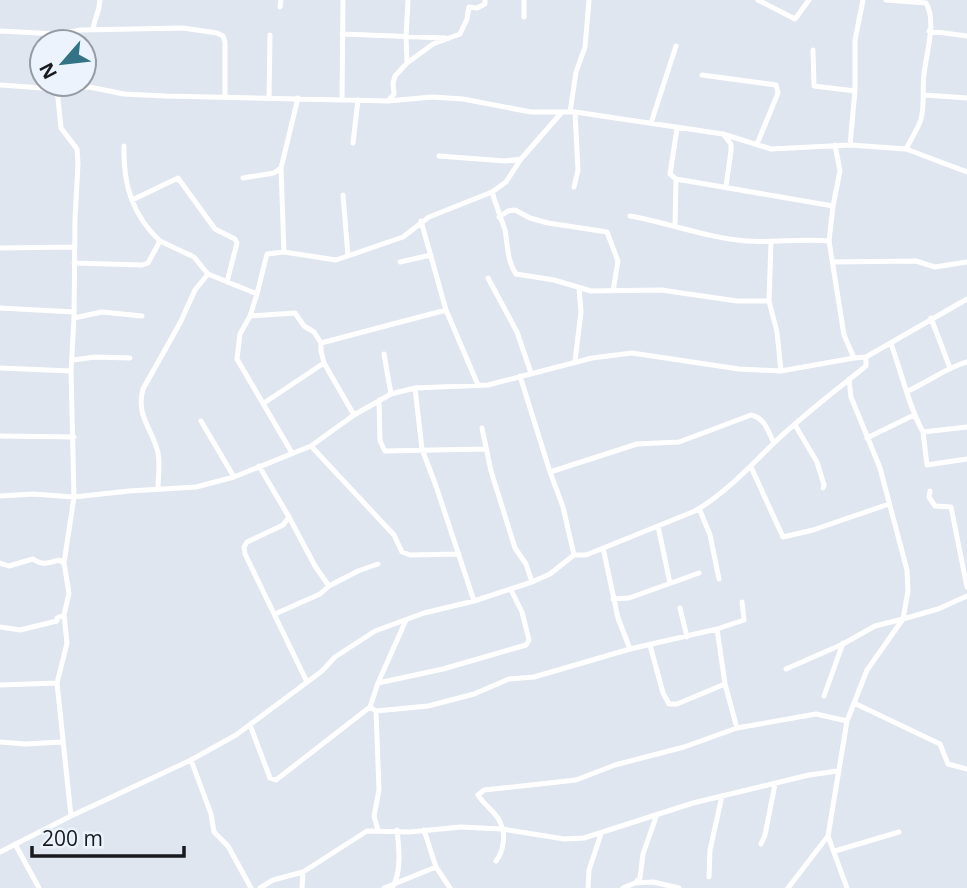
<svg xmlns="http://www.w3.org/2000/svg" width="967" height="888" viewBox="0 0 967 888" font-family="'Open Sans',sans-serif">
  <rect width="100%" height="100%" fill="#dfe6f0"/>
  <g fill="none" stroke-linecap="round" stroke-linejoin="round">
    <path stroke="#fff" stroke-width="5" d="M524,0V17
      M758,0L795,19L809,0
      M886,0L926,3C937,21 926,54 924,74C922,90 925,104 921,119C918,129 911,139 906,149
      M280,7L281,0
      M93,30C94,19 99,14 100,0
      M0,31L57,34L81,30L183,28L217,33L223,36L225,42V96
      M929,31L967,36
      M342,34L446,38
      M813,50L814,86L855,91
      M407,63L406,37L408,0
      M702,75L776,85L778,93L757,144
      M0,85L57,89L89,87L124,94L165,96L388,101L432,97L463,99L531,112H575L723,134L771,149L850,145L906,149L967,172
      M57,89L61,128L77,149L78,163L75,219L74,318L71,371L74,497L64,563L69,593L64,615L67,643L57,683L71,816
      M925,95L967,98
      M269,97L270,35
      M342,100L343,0
      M388,101L394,94L393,83L395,76L407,63L433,44L460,34L467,19L469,7L477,8L485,4V0
      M570,112L576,72L585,47L589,0
      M651,123L676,46
      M723,134L731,144V151L726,186
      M353,143L358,100
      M835,145L840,171L833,206L829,241L844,335L854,358L866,357
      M850,145L855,91V40L863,0
      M439,156L505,161L521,159
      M243,178L274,173L281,168
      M676,179L833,206
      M574,187L578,170L575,112
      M492,192C496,205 501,218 505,230C508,246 507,261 516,274L554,280L591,291L661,290L737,301H769
      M343,195L348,256
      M132,200L178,178L215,229L235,239L237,243L227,282
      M630,216C669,223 708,238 747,241C775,243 801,238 829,241
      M499,217L508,211L515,210L530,218L548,223L607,232L618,261L613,291
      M421,221L446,310
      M675,226L676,179L670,174L677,129
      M160,241L194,257L208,274L257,294L267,254L284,252L336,260L403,237L429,217L492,192L506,182L521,159L562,112
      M771,242L769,301L777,332L781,371
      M0,248L74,247
      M284,252L281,168L298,98
      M400,262L431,255
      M833,262L916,261L935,267L967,262
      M74,263L142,265L148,263L160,241C132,215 123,184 124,146
      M488,278L517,332L531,373
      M257,294L250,316L240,334L237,359L292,453
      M0,308L74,312
      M250,316L295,313L304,326L314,332L321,343V351L324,363L264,403
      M74,318L102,312L142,316
      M931,318L950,368
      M321,343L446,310L478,385
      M891,344C902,373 908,405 923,432L967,427
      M384,354L391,394
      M73,360L95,357L130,358
      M575,361L581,312L579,288
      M324,363L354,415
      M0,368L71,371
      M520,376L550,472
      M415,388L422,449L436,486L474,601
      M908,391C928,382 946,368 967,362
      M379,400L380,441L385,451L486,449
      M201,421L234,477
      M795,425L817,462L824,485L823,488
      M482,428L491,471L515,548L526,564L532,582
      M923,432L927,465L967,459
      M0,436L74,437
      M867,438L914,415
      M311,446L394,535L402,552L410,555L459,554
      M259,466L289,517L283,525L247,542L244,547L245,554L307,682
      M751,467L783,537L813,530L889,504
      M158,489C158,476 161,461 157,449C150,426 136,414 143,389L180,323L195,290L208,274
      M930,491L929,497L935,506L951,507L967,587
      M0,496L33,494L74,497L129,491L196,487L234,477L311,446L354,415L391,394L415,388L488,385L592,358L632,353L739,369L781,371L854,358
      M699,508L710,535L719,579
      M289,517L315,566L329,586
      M658,526L670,583
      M603,548L618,618L630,649
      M574,555L563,507L550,472L637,444L679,442L751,415C765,418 768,431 774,443
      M0,563L9,566L33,559C42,566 49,563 59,560L64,563
      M613,599L629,598L699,573
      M680,608L687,637
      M275,614L320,594L329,586L358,571L378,564
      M0,627L20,630L57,621V618L64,615
      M717,629L725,684L737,728
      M650,645L663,693L669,704H677L725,684
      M786,669L843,644L875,626L903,619L908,591L907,570L880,468L851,397L849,379
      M378,683L443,669L526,645L529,640L522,612L511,590
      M0,685L57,683
      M824,696L843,643
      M854,703L940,744L948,764L967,769
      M370,707L376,711L428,706L474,694L509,679L534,677L630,649L717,629L744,620L742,602
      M376,711L379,790L374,816L378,830
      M250,725L270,778L276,780L370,707L378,683L406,620
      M0,742L26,744L62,742
      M191,760L211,814L214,832L228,846L251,888
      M424,830L436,867
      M828,836L847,888
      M15,844L39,888
      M761,844L765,835L775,784
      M835,851L899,832
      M0,852L71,816L191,760L236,735L322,671L335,657L375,631L424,613L474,601L532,582L550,574L574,555H586L695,511C726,493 748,468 774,443C802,416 835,391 866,366V357L967,299
      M496,861C504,851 506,834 500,822C496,812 484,805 478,795L484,790L576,780L615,765L684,747L737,728L816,714L847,721
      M709,877L710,850L722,796
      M635,883L653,882L679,888
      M260,888L273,880L303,872L367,831L410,832L461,827L502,829L564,839L584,838L693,803L809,775L838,771
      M302,888L303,872
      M384,888L436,867L450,888
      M392,888C402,872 399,848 397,830
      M588,888L589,870L601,834
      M623,888L635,883L640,878L643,854L657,814
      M788,888L828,836L847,721L867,670L903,619L938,609L967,596"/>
  </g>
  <g transform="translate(63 63) rotate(242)"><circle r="33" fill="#ecf3fd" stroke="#979ca4" stroke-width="2"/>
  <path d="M0-5L12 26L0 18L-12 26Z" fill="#327486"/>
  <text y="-10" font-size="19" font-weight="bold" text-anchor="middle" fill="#181a1e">N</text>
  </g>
  <path d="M32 846v10h152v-10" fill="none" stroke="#181a1e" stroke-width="3.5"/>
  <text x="42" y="846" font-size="21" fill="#181a1e" stroke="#ecf3fd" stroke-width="5" paint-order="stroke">200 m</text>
</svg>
